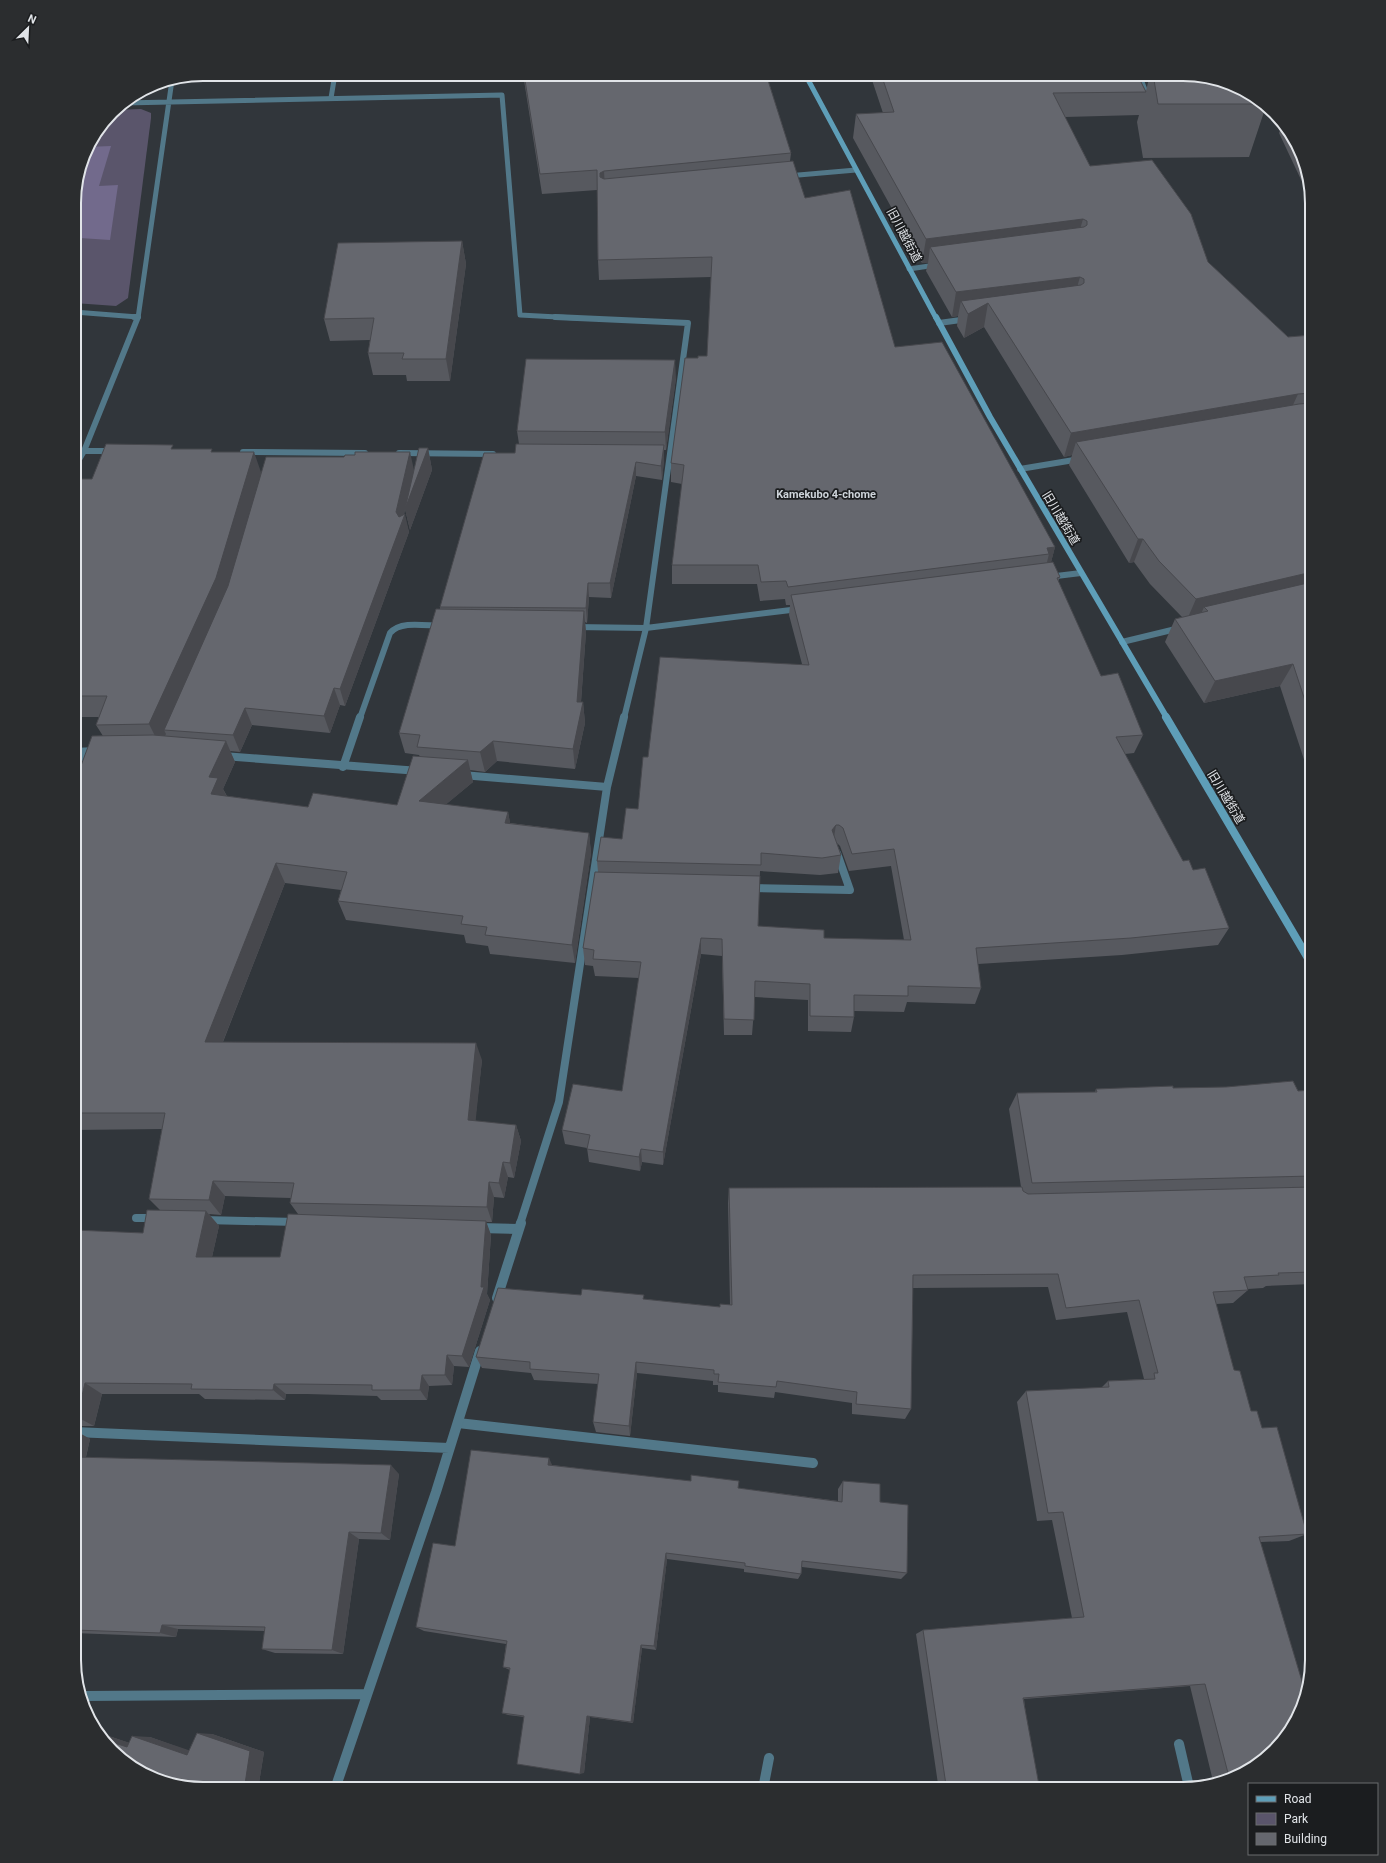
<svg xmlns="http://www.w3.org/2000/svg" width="1386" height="1863" viewBox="0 0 1386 1863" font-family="Roboto,'Noto Sans JP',sans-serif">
  <rect width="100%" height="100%" fill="#31363b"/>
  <path fill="#5a556b" d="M141,109L151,113V118L128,298L116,306L74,303V195L87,146L115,110Z"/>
  <path fill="#726a8c" d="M111,146L99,186L118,185L110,240L80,238L74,249V195L87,147Z"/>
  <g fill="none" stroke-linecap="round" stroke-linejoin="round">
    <path stroke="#527889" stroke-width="5" d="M1139,74L1148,98
      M331,98L335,74
      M909,269L936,265"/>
    <path stroke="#527889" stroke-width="6" d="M939,323L968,319
      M1122,642L1180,628"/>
    <path stroke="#527889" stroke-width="8" d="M750,888L850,890L837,853
      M136,1218H155
      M203,1220L297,1222"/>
    <path stroke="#527889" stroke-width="10" d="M479,1228L518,1229
      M458,1423L813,1463
      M1179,1744L1189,1787
      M763,1789L769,1758"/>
    <path stroke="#527889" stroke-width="5" d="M123,103L502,95L520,315L576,318
      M787,176L856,170
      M74,312L138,317
      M138,318L172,80"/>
    <path stroke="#527889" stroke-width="6" d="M134,317H138
      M555,317L688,323L646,628L624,718
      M74,451H113
      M243,452L365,453
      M399,453L493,454
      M74,468L84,451L138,317
      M1020,469L1080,459
      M1048,577L1081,573
      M575,627L646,628L799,609
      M360,718L390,633C401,620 426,626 442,626"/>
    <path stroke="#527889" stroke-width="8" d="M74,752L96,751
      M223,756L419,771
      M343,767L360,717
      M462,775L607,787
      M74,776L87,752
      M520,1224L559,1102L607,787L624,717"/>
    <path stroke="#527889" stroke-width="10" d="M497,1298L521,1223
      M74,1432L449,1448
      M84,1696L367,1694
      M335,1789L436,1492L480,1351"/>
    <path stroke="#5e9eb8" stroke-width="5" d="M805,74L936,318"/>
    <path stroke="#5e9eb8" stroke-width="6" d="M936,317L990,417L1167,718"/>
    <path stroke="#5e9eb8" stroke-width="8" d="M1166,717L1312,965"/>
  </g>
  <path fill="#57595f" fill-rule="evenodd" d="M298,74H331L330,81L300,82Z
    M336,74H375L374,78L338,81Z
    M523,74H766L791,153L790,161L805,198L895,347L1055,547L1051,562L1060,577L1058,582L1101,676L1143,735L1134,753L1125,754L1183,861L1193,870L1229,928L1218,945L1122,955L978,964L981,988L975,1004L907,1002L904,1012L854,1011V1017L851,1032L808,1031V1000L755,997L752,1035H724L722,956L701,954L663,1165L642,1162L640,1171L589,1162L587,1148L565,1144L562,1130L622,1091L639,978L595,976L593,966L585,965L583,948L598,872L597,861L622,839L638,809L648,757L802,664L789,615L790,605H786L785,599L760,601L757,584H672V565L682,484L671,482V463L698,358L707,356L711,277L599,280L598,260L597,190L542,194ZM837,843L840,846L849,871L891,866L904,940L824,938L758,926L760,871L820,875L838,873L841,855Z
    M870,74H1137L1146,91L1150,74H1191L1248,91L1265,109L1249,157L1143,158L1137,122L1139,115L1065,117L1090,166L1208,262L1288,337L1312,335V784L1280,686L1204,703L1165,642L1175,619L1182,617L1150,584L1134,562L1129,563L1069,465L1072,455L1064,457L984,327L964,338L957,326L958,316L952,317L926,271L928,263H922L853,138L856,114L883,113Z
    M1282,126L1295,138L1312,203L1279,133Z
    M462,241L466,264L450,381H407L406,375H373L368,353L370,340L330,341L324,319Z
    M676,378L666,450H664V460L662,480L636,476L611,598L589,597L587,623L585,622L586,632L581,702H583L585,723L575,769L497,761L485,772L470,770L473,782L445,805L508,812L510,823L589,833L591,853L575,963L490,954L488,946L466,943L464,935L346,920L338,901L341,890L285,883L223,1042L482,1060L475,1121L516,1125L521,1141L514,1178L508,1177L504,1198L494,1197L492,1222H486L491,1235L487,1294L490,1300L469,1367L454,1366L452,1385L429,1386L427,1400H381L377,1396L307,1394H286L285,1400L205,1399L199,1394H102L94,1426H74V1230L143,1233L160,1210L149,1199L162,1129L74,1130V770L79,771L103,736L96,725L99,717H74V479H92L174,449L213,452L261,473L414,470L428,448L432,470L410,530L405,509L404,515L409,532L345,706L340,705L330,733L252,725L240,752L230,751L235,762L223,789L227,796L308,807L397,805L420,757L419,755L405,753L399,733L440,609V607L515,453L519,444L517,431ZM225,1196L291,1198L290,1203L298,1214L280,1257H212L219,1226L209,1214L221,1215Z
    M1173,1088L1298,1091L1312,1090V1284L1266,1286L1263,1288L1248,1289V1290L1233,1303L1216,1304L1234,1370L1251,1411L1262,1428L1307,1534L1289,1541L1261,1542L1248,1772L1213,1781L1190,1686L1024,1699L1035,1789H870L938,1784L916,1634L923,1630L1072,1618L1052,1520L1037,1521L1017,1402L1026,1391L1101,1388L1108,1381L1144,1379L1127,1312L1056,1320L1048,1287L913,1288L911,1409L905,1419L852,1414V1403L775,1392L774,1398L718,1392V1385H713V1381L637,1373L630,1436L596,1432L593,1422L598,1384L534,1380L531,1373L482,1368L476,1357L581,1295L644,1299L720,1307L730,1305L728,1203L729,1188L1021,1187L1009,1109L1017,1093L1095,1092L1096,1089Z
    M74,1430L90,1439L86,1457L399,1474L390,1540L359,1539L343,1654L275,1653L262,1649L265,1631L178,1629L176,1637L74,1633Z
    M552,1465L738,1488L838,1501V1489L843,1481L880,1502L907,1573L901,1579L802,1567L801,1574L798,1579L744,1572V1569L667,1559L656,1650L642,1648L633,1723L590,1717L584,1773L524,1717L508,1715L502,1713L510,1670L503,1667L506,1644L424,1631L416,1627L455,1546Z
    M100,1733L129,1743L150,1737L189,1751L212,1734L264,1752L259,1783L287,1789H195L138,1772Z"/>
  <path fill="#47484d" d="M328,74H331L330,81Z
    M604,171L605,190L602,192L600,173Z
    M1083,219L1076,243L930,247L928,263H922L926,239Z
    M462,241L466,264L450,381L446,359Z
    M1080,277L1073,301L988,303L984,327L964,338L968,314L961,301L958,316L952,317L956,292Z
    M675,360L676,378L666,450L665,432Z
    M1298,394L1287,418L1076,442L1072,455L1064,457L1071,433Z
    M664,445V460L662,480L661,466Z
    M428,448L432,470L410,530L405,509L402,524L405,514L409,532L345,706L340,689L396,512L410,452L414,470Z
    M254,452L262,475L226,600L164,730L166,734L160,746L149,724Z
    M636,462V476L611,598L610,583Z
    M1138,539H1143L1134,562L1129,563Z
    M1055,547L1050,566H1046L1049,554L1047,548Z
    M1312,572V590L1208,611L1204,607L1199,619L1186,622L1196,599Z
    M588,583L589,597L587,623L586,608Z
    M584,611L586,632L580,715L583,702L585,723L575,769L573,749Z
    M1293,664L1280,686L1204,703L1215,681Z
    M334,688L340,705L330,733L324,716Z
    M245,708L252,725L240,752L233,735Z
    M226,741L235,762L223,789L228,799L211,794L209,777Z
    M493,741L497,761L485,772L480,752Z
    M468,760L473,782L425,822L419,801Z
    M508,812L512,833L505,823Z
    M836,825L833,843L832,830Z
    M589,833L591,853L575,963L572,945Z
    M276,863L285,883L216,1059L205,1042Z
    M701,938V954L663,1165V1152Z
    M476,1043L482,1060L474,1136L468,1120Z
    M516,1125L521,1141L514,1178L510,1163Z
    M641,1149L642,1162L640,1171L639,1157Z
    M503,1162L508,1177L504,1198L499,1183Z
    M213,1181L225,1196L221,1215L209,1200Z
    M489,1182L494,1197L492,1222L487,1207Z
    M206,1211L219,1226L209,1270L196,1257Z
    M486,1221L491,1235L487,1294L490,1300L469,1367L462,1356L481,1287Z
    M447,1355L454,1366L452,1385L445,1375Z
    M636,1362L637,1373L630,1436L629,1426Z
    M422,1375L429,1386L427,1400L420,1390Z
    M85,1383L102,1394L94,1426L77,1417Z
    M274,1384L286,1394L285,1400L273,1390Z
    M74,1430L90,1439L84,1465L74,1460Z
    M549,1458L553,1467L548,1465Z
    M391,1465L399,1474L390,1540L381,1533Z
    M349,1532L359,1539L343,1654L332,1650Z
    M666,1553L667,1559L656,1650L654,1646Z
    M162,1625L178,1629L176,1637L160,1633Z
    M641,1645L642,1648L633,1723L631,1722Z
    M587,1716L590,1717L584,1773L580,1774Z
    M100,1733L145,1748L127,1747L108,1741Z
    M197,1733L212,1734L264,1752L259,1783L245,1784Z
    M132,1736L150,1737L203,1755H187Z"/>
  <path fill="#65676e" stroke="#47484d" d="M524,74H766L791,153L604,171L600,173V177L604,179L793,161L805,198L850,190L895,347L942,342L1055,547L1047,548L1049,554L788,587L786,581L761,582L758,565H672L684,465L671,463L685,358H698V356H707L712,257L598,260L597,170L540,174Z
    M881,74H1137L1146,92L1053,93L1090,166L1152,160L1191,214L1208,262L1288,337L1312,335V393L1298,394L1071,433L988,303L968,314L961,301L1081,285L1084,283V279L1080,277L956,292L930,247L1084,227L1087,225V221L1083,219L926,239L856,114L894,112Z
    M1153,74H1191L1248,91L1260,104H1158Z
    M462,241L446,359H402L404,353H368L374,318L324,319L338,243Z
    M526,359L675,360L665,432L517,431Z
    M1312,403V572L1196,599L1159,561L1143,539H1138L1076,442L1299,404Z
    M106,444L173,445L171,449H212L211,452H254L216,578L149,724L96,725L107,696H74V479H92Z
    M516,444L664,445L661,466L636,462L610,583H588L586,608L440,607L484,453H515Z
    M419,448H428L405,509Z
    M355,452H410L396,512L399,517L405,514L340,689L334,688L324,716L245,708L233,735L164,730L228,586L266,457H344L345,455H355Z
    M1053,562L1060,577L1057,578L1101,676L1118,673L1143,735L1116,737L1183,861L1189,860L1193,870L1205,868L1229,928L1131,938L976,948L981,988L908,986V996L854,995V1017L810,1016V984L755,981L754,1020L724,1019L722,939L701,938L663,1152L641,1149L639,1157L587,1149L590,1135L562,1130L573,1084L622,1091L641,962L593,959L594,950L583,948L595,872L760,876L758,926L824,930V938L911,940L894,849L852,854L843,828L839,825H836L832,830L841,855L822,858L761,853V865L597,861L601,837L622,839L626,808L638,809L643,757H648L660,657L809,665L791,595Z
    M1312,582V722L1293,664L1215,681L1175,619L1208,611L1204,607Z
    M436,609L584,611L577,702H583L573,749L493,741L480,752L417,747L420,735L399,733Z
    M153,735L226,741L209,777L218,778L211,794L308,807L313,793L397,805L413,756L468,760L419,801L508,812L505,823L589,833L572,945L485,935L487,927L461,924L463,916L338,901L347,872L276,863L205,1042L476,1043L468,1120L516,1125L510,1163L503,1162L499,1183L489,1182L487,1207L290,1203L294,1183L213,1181L209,1200L149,1199L165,1113H74V770L79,771L92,736Z
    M1293,1081L1298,1091L1312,1090V1176L1032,1183L1017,1093L1097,1092L1096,1089L1173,1086V1088L1226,1087Z
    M1022,1187L1023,1191L1028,1194L1312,1187V1272L1278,1273L1279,1275L1244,1277L1248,1290L1213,1292L1234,1370L1240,1371L1251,1411H1257L1262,1428L1277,1427L1307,1534L1259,1537L1304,1688L1295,1724L1248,1772L1229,1777L1205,1684L1023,1698L1039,1785H1034L1035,1789H886L946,1785L923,1630L1084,1617L1063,1512L1048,1513L1026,1391L1109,1387L1108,1381L1155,1379L1154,1373H1158L1139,1300L1066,1308L1058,1274L913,1275L911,1409L856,1404L857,1392L777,1381L776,1387L718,1382L719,1374H714V1370L636,1362L629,1426L593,1422L599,1374L530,1369V1362L476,1357L498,1288L581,1295L582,1289L644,1295L643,1299L720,1307V1304L732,1305L729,1188Z
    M147,1210L206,1211L196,1257H280L288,1214L486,1221L481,1287H484L462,1356L447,1355L445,1375H422L420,1390H372V1385L297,1384H274L273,1390L191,1389L192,1384L85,1383L77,1417L74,1416V1230L143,1233Z
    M471,1450L549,1458L548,1465L691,1481V1475L739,1481L738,1488L842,1502L843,1481L880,1484V1502L908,1505L907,1573L802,1561L801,1574L745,1566V1563L666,1553L654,1646L641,1645L631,1722L587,1716L580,1774L517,1764L524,1716L502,1713L510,1668L503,1667L507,1641L416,1627L433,1543L455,1546Z
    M74,1457L391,1465L381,1533L349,1532L332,1650L262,1649L265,1627L162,1625L160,1633L74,1630Z
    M197,1733L250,1751L245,1784L270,1789H195L138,1772L108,1741L127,1747L132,1736L187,1755Z"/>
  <g text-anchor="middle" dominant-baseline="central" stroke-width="3.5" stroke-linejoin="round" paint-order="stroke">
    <g font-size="11" font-weight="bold" fill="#ced4da" stroke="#1b1d1f">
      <text x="826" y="494">Kamekubo 4-chome</text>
    </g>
    <g font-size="12" fill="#e1e4e8" stroke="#1b1d1f">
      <text transform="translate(904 235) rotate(62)">旧川越街道</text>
      <text transform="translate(1061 518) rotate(59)">旧川越街道</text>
      <text transform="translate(1226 797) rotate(59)">旧川越街道</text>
    </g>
  </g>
  <path d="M0 0H1386V1863H0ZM203 81H1183A122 122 0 0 1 1305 203V1660A122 122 0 0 1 1183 1782H203A122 122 0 0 1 81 1660V203A122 122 0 0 1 203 81Z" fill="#2b2d2f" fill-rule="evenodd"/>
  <path fill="none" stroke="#e1e4e8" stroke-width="2" d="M203 81H1183A122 122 0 0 1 1305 203V1660A122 122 0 0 1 1183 1782H203A122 122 0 0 1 81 1660V203A122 122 0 0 1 203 81Z"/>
  <rect x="1248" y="1783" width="130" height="72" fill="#1b1d1f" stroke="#6a6d6f"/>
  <rect x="1256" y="1796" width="20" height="6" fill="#5e9eb8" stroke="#6a6d6f"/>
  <text x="1284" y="1803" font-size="12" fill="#e1e4e8">Road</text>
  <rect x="1256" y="1813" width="20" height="12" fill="#5a556b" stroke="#6a6d6f"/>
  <text x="1284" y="1823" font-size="12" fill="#e1e4e8">Park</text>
  <rect x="1256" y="1833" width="20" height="12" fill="#65676e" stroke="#6a6d6f"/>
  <text x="1284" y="1843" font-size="12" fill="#e1e4e8">Building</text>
  <g transform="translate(28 28) rotate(24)" stroke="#1b1d1f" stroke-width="3" paint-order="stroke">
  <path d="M0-3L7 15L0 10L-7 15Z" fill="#e1e4e8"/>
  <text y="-6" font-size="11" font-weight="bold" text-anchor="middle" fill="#e1e4e8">N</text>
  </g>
</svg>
